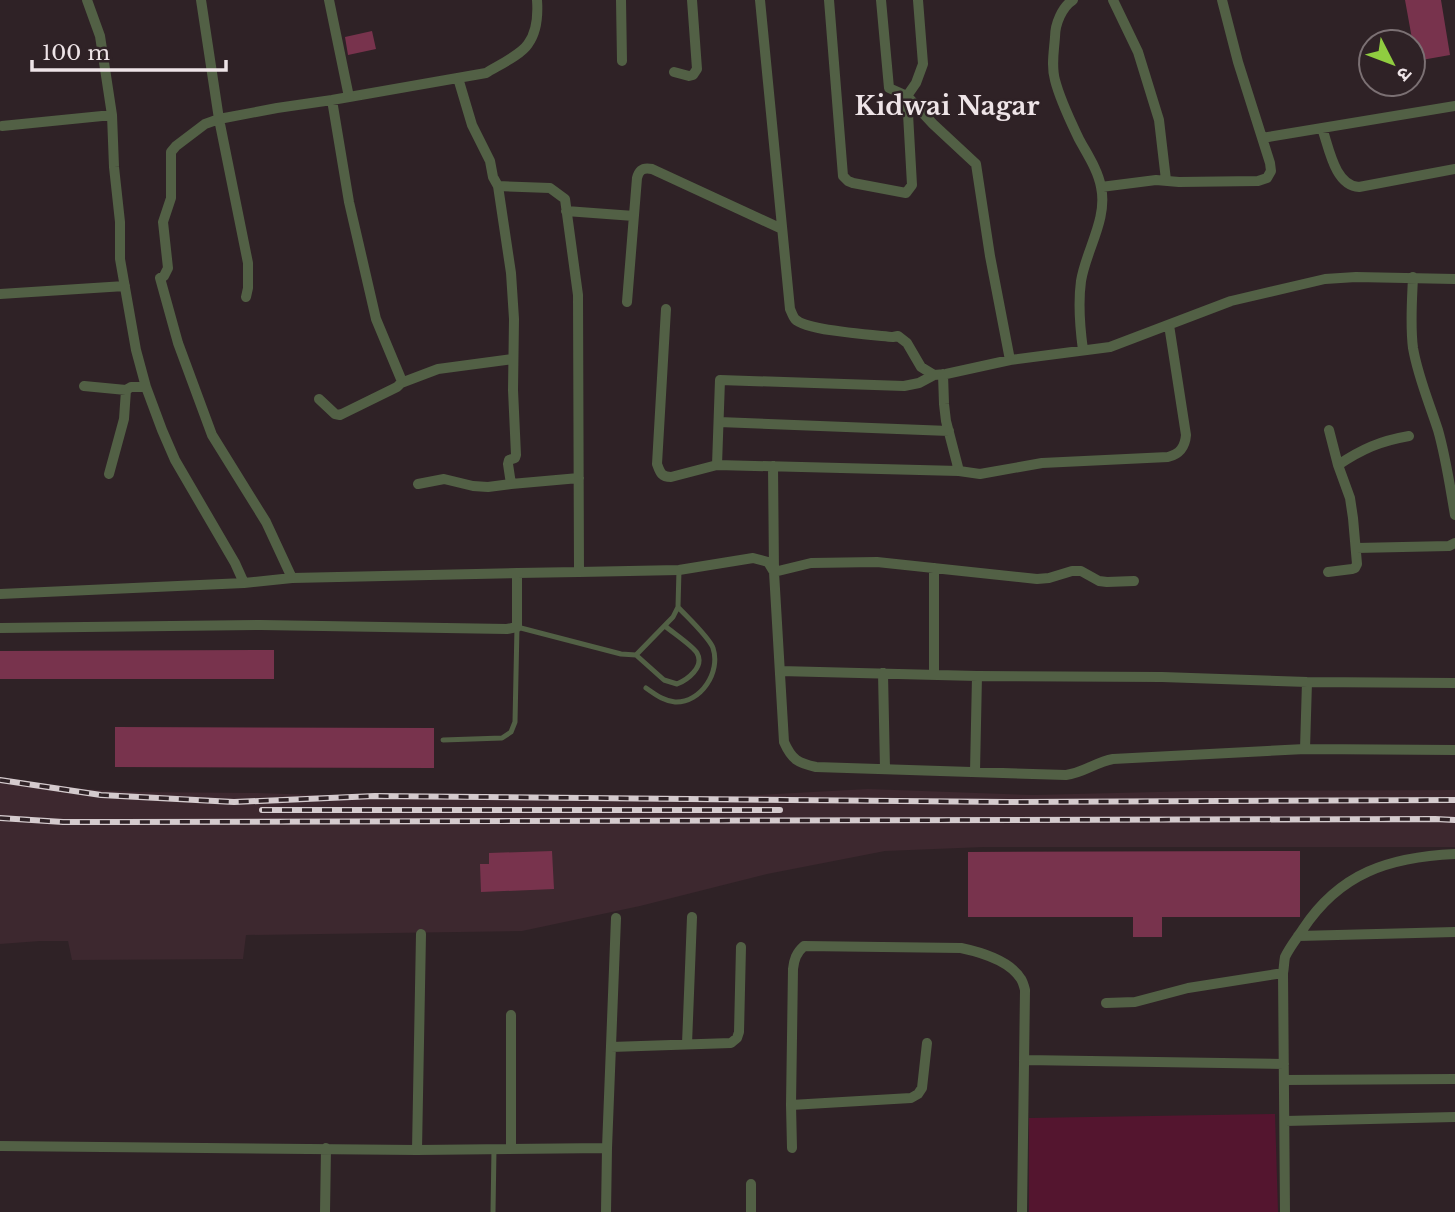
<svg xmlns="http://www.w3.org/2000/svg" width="1455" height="1212" viewBox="0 0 1455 1212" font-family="'Libre Baskerville','Noto Sans Devanagari',serif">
  <rect width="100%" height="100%" fill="#2f2226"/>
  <path fill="#3d282f" d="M0,782L23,786L136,792L258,793L407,798L571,795L741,796L868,789L1033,795L1199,791L1455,790V847H984L885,851L767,874L640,906L522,931L246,935L243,959L72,960L68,941H40L0,944Z"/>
  <path fill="#54152f" d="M1275,1114L1278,1212H1029V1118Z"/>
  <path fill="#78334d" d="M1405,0H1441L1450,55L1416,61Z
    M372,31L376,49L348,55L345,37Z
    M274,650V679H0V651Z
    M115,727L434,728V768L115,767Z
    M552,851L554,889L481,892L480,864H489V853Z
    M1300,851V917H1162V937H1133V917H968V852Z"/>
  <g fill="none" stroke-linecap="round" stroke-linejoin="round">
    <path stroke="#526045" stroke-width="5" d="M636,655L664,680L677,684C687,680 705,667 697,653C693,646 672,632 665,626
      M646,688C655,694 663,701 675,702C701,703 721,672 713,648C709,637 686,616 678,607
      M443,740L502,738L511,732L515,722L517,627L621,654L636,655L673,617L678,607L679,570
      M493,1212L494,1149"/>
    <path stroke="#526045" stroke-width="10" d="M87,0L100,36L112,115L114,167L120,222V259L136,350L146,387L162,430L175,460L235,563L244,583
      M201,0L219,119L277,108L332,100L486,73C497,66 521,55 528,44C537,32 538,14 537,0
      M329,0L349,97
      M621,0L622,61
      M760,0L790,309C791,311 793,317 795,319C806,331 874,335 893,337L898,336L907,343L921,367L934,375L946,374L1010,360
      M829,0L843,176L848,181L853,183L906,193L912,185L907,96L889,88L881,0
      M918,0L923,64L916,83L907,96L933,124L976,164L990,256L1010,360L1110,347L1231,301L1325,279L1356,277L1455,279
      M1073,0C1062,7 1055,24 1055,37C1054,51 1051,66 1055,80C1060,100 1070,120 1079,139C1087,154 1098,170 1101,187C1108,219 1086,250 1081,281C1078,303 1080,328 1083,350
      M1113,0L1138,52L1159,120L1166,180
      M674,72L689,76L693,75L697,69L692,0
      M458,78L472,125L490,161L493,177L498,186L511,273L514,319L513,390L516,455L515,458L509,460L508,464L511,484
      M2,126L112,115
      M1322,128C1329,148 1335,186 1359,187L1455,169
      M1262,138L1455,106
      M1101,187L1156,180L1179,182L1258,181L1267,178L1271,171L1270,163L1238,62L1222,0
      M566,211L634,216
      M1413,277C1412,301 1410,325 1413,348C1418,377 1429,402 1438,430C1446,458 1450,487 1455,515
      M0,294L125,286
      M246,297L248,288V263L219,119L205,124L176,146L171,152V198L163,222L168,268L164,276L160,278L178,343L212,435L266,522L292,578
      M627,302L637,178C639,170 643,167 652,169L782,229
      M666,309L657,464C660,472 661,477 671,477L717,465
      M934,375L919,383L904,386L720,380L717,465L959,471L946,421L944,404L943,374
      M401,383L438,369L513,359
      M84,386L126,390
      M319,399L335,414L340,415L397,387L401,383V379L376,319L349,202L332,100
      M719,422L949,431
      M1338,465C1362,449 1380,441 1409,436
      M773,466L774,572L811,563L877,562L1037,579L1049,578L1072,571H1081L1099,581L1107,582L1134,581
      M959,471L980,474L1042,463L1168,457C1180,454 1185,447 1186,435L1169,325
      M109,474L124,419L126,390L131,387H146
      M418,484L444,479L473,486L488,487L511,484L579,478
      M1356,548L1449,546L1455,543
      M579,572L679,570L753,558L768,562L774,572L784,742C792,760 798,763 816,767L1066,775C1083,773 1096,762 1113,759L1305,749L1455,750
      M1328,572L1352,569L1355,568L1357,564L1353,518L1350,498L1338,465L1329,430
      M0,594L244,583L292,578L517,573
      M0,628L261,625L507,629L517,627V573L579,572L578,295L565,199L550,188L498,186
      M780,671L977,676L1162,677L1307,682L1455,683
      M883,673L885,769
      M934,675V568
      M1305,749L1307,682
      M975,772L977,676
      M1298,936L1455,932
      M1106,1003L1135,1002L1188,988L1283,973
      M687,1044L692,917
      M611,1047L731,1043L737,1038L739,1032L741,947
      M1024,1060L1284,1064
      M1284,1080L1455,1079
      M791,1105L911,1098L918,1094L922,1088L927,1043
      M1285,1121L1455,1117
      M0,1146L417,1150L607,1148
      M792,1148L791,1105L793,969C794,960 796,953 804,946L961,948C980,952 1010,961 1021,979C1023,982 1024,986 1025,990L1022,1212
      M511,1149V1015
      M417,1150L421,934
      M751,1184V1212
      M325,1212L326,1148
      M606,1212L607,1148L616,918
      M1285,1212L1283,973C1284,968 1284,962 1285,957C1289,948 1297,938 1303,929C1340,873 1389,857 1455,854"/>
    <g stroke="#d4cacd" stroke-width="6">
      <path id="rail" d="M0,780L101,795L234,802L375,796L1008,802L1455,800
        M262,810H780
        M0,818L63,822H119L1435,819L1455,820"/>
    </g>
    <use href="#rail" stroke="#2f2226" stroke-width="3.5" stroke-dasharray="10" stroke-linecap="butt"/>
  </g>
  <g text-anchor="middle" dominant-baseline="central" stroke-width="5" stroke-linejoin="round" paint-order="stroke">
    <g font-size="26" font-weight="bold" fill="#eee4e7" stroke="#2f2226">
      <text x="947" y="106">Kidwai Nagar</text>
    </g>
  </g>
  <g transform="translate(1392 63) rotate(132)"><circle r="33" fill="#2f2226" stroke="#7b7073" stroke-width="2"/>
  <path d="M0-5L12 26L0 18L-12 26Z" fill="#90cd40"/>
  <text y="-10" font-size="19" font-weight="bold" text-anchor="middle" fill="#eee4e7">उ</text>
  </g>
  <path d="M32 60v10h194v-10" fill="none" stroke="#eee4e7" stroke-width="3.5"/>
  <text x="42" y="60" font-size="21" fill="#eee4e7" stroke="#2f2226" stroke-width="5" paint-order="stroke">100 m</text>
</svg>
